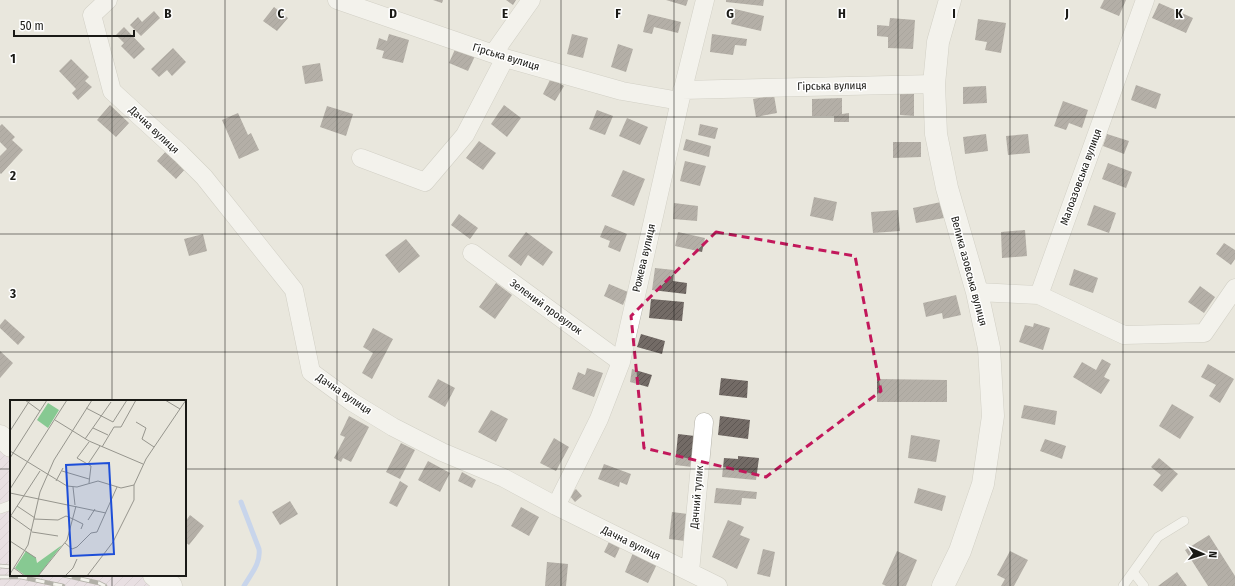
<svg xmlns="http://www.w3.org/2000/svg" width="1235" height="586" viewBox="0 0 1235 586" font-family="'Fira Sans Condensed',sans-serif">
  <defs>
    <pattern id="industrial-furrows" width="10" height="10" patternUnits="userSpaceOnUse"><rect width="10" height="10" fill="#e7d6e8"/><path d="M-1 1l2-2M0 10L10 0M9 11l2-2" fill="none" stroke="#c6b7c6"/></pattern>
    <pattern id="building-hatch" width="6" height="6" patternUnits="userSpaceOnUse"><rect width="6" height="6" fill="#736b66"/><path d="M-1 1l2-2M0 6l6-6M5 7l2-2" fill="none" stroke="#5e5753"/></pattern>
  </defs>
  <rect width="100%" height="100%" fill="#e9e7dd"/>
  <path fill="url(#industrial-furrows)" d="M0,450L11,460V575H142L156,586H0Z"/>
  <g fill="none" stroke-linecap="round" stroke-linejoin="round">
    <path stroke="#a0befc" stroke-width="5" d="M241,502L259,549C261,563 251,574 244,586"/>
  </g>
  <path fill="url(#building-hatch)" d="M433,0H443L442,3Z
    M506,0H516L513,5Z
    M666,0H688L686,6Z
    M726,0H764L763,6L726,2Z
    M1104,0H1126L1119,16L1100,8Z
    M1159,3L1193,18L1186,33L1152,18Z
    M274,7L288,18L277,31L263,21Z
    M735,9L764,16L761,31L731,24Z
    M154,11L160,18L141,36L130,25L138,17L142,22Z
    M648,14L681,22L678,33L654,27L652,34L643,32Z
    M890,18L915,20L913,49L888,48V37L877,36V25L889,26Z
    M978,19L1006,23L1001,53L985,50L987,42L975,40Z
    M124,27L145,49L134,59L121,46L124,43L116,35Z
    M389,34L409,40L403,63L382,58L384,51L376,49L379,38L387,41Z
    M572,34L588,38L583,58L567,54Z
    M712,34L747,39L746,46L735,45L733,55L710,52Z
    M618,44L633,49L626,72L611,67Z
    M456,47L475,56L468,71L449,63Z
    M173,48L186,62L172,76L167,70L159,77L151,69Z
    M71,59L89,77L85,81L92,87L78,100L72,93L76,89L59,71Z
    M320,63L323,81L305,84L302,66Z
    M551,78L564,86L555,101L543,94Z
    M1136,85L1161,94L1156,109L1131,100Z
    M986,86L987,103L963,104V87Z
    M900,92H914V116L900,115Z
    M774,95L777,113L756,117L753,99Z
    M842,98V114L849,113V122H834V116H812V99Z
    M1063,101L1088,110L1082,128L1069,123L1066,130L1054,126Z
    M110,105L129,123L116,137L97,120Z
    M504,105L521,118L507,137L491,124Z
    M327,106L353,114L346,136L320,127Z
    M597,110L613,116L605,135L589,129Z
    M238,113L248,135L251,133L259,150L239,159L222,120Z
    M627,118L648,127L640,145L619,136Z
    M2,124L15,137L12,140L23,150L1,174L0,173V156L7,149L0,142V126Z
    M700,124L718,128L715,139L698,135Z
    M986,134L988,151L965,154L963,137Z
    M1028,134L1030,153L1008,155L1006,136Z
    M1107,134L1129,141L1124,154L1103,146Z
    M686,139L711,146L709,157L683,150Z
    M479,141L496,153L483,170L466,158Z
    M893,142H921V157L893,158Z
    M168,149L187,167L176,179L157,161Z
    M685,161L706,166L700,186L680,181Z
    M1108,163L1132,172L1126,188L1102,179Z
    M623,170L645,179L634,206L611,196Z
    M814,197L837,202L833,221L810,216Z
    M941,202L944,218L916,223L913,208Z
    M674,203L698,206L697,221L673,219Z
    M1094,205L1116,213L1109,233L1087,225Z
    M898,210L900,231L873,233L871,212Z
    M459,214L478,228L470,239L451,225Z
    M605,225L627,234L620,252L608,247L610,241L600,237Z
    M1025,230L1027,256L1002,258L1001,232Z
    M526,232L553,252L543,266L528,255L521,266L508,256Z
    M678,232L705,238L702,252L675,246Z
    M203,234L207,251L189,256L184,239Z
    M406,239L420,256L399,273L385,255Z
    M1224,243L1235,250V259L1231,265L1216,254Z
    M655,268L674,270L673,281L687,283L686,294L652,290Z
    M1074,269L1098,278L1093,293L1069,285Z
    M496,283L512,295L495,319L479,307Z
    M609,284L628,292L623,305L604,296Z
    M1200,286L1215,297L1204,313L1188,302Z
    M956,295L961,315L943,319L942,313L926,317L923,303Z
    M651,299L684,302L682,321L649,318Z
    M5,319L25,337L18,345L0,328V325Z
    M1034,323L1050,328L1043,350L1019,342L1025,325L1033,327Z
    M373,328L393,339L372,379L362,373L373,353L363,347Z
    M641,334L665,341L662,354L637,347Z
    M0,351L13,363L0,378Z
    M1102,359L1111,364L1104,377L1110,380L1101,394L1073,377L1082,362L1096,370Z
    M1208,364L1234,379L1220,403L1209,396L1216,385L1201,377Z
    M587,368L603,373L594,397L572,389L578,372L585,375Z
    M632,369L652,375L648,387L630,382Z
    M721,378L748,381L747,398L719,395Z
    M438,379L455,388L445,407L428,397Z
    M877,379L947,380V402H877Z
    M1172,404L1194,417L1180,439L1159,426Z
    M1024,405L1057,411L1055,425L1021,418Z
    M491,410L508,419L496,442L478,432Z
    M349,416L369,427L351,462L343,458L341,462L334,458L345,437L340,435Z
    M720,416L750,420L748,439L718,435Z
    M678,434L695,436L692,467L675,465Z
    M911,435L940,440L936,462L908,458Z
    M554,438L569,447L556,471L540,463Z
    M1045,439L1066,446L1062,459L1040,451Z
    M401,443L415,450L400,479L386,472Z
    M738,456L759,458L756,480L722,477L724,458L738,459Z
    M1159,458L1178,474L1162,492L1153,485L1161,475L1151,467Z
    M428,461L450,473L440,492L418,480Z
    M604,464L631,474L627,485L620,482L619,487L598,479Z
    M462,472L476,480L472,488L458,481Z
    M400,481L408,486L397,507L389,503Z
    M716,488L757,492L756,499L742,498L741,505L714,503Z
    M918,488L946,496L942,511L914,503Z
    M576,489L582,496L575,502L569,495Z
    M290,501L298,514L280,525L272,512Z
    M521,507L539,517L529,536L511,526Z
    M672,512L688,514L685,541L669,539Z
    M190,515L204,526L189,545L185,542V522Z
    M728,520L744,527L740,535L750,539L737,569L712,557Z
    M1209,535L1235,576V586H1208L1185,550Z
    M611,538L622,543L615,558L604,552Z
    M763,549L775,552L770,577L757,574Z
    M897,551L917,560L906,586H886L882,584Z
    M1010,551L1028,560L1014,586H1001L1005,579L997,575Z
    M633,553L657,564L648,583L625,572Z
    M547,562L568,564L566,586H545Z
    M1177,572L1187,586H1158Z"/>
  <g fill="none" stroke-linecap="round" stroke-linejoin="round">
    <g stroke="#b6b4ab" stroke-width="10">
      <path id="service" d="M0,509L11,505
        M1133,572L1144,586
        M1123,586L1158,537L1184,521"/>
    </g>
    <g stroke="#b6b4ab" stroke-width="19">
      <path id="minor" d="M108,0L92,15L112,91L181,154L204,177L294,290L311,372L352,402L393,427L442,452L504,478L556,506L718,586
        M337,0L505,58L622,91L680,101
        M493,54L531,0
        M682,90L934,84
        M361,158L425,182L465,135L505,58
        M472,253L621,362
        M977,292L1039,295L1124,335L1204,333L1235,288
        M1039,295L1145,0
        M556,506L599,419L621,362L680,101L705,0
        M690,572L704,422"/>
    </g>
    <g stroke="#b6b4ab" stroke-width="23">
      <path id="tertiary" d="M0,436L11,446
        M154,575L159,579L171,586
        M943,586L960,551L983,484L993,416L989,348L977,292L947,188L936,134L934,84L938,42L950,0"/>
    </g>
    <use href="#service" stroke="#fff" stroke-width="9"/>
    <use href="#minor" stroke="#fff" stroke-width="18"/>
    <use href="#tertiary" stroke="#fff" stroke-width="22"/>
    <g stroke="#6f6e68" stroke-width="4.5">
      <path id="rail" d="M0,566L11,567
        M63,575L99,583L105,586
        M0,577H21L63,586"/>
    </g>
    <use href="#rail" stroke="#fff" stroke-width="3" stroke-dasharray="9" stroke-linecap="butt"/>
  </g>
  <path d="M0 0H1235V586H0ZM716,232L855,256L881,391L766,477L644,448L631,316Z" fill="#e9e7dd" fill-opacity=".55" fill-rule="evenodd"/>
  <path fill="none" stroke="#c2185b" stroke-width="3" stroke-dasharray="8 5" stroke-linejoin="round" d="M716,232L855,256L881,391L766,477L644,448L631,316Z"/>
  <path fill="none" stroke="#1a1a16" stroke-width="1" stroke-opacity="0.55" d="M112,0V401M225,0V586M337,0V586M449,0V586M561,0V586M674,0V586M786,0V586M898,0V586M1010,0V586M1123,0V586M0,117H1235M0,234H1235M0,352H1235M0,469H11M185,469H1235M112,575V586"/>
  <g text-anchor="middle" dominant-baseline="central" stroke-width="3" stroke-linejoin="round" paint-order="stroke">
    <g font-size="11" fill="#1a1a16" stroke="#fff">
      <text transform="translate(506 57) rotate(17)">Гірська вулиця</text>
      <text transform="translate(832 86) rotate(-1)">Гірська вулиця</text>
      <text transform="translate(154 130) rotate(43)">Дачна вулиця</text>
      <text transform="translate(1081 177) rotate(-70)">Малоазовська вулиця</text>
      <text transform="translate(644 258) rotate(-77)">Рожева вулиця</text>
      <text transform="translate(969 271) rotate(75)">Велика азовська вулиця</text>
      <text transform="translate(546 307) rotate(36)">Зелений провулок</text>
      <text transform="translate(344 394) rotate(34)">Дачна вулиця</text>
      <text transform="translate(697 497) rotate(-85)">Дачний тупик</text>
      <text transform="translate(631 543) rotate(26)">Дачна вулиця</text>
    </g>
  </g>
  <g transform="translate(10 400)">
    <rect width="176" height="176" fill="#e9e7dd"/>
    <path d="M38,3L49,10L38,28L27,20ZM52,145L28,176H16L5,168L16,151L26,158L27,163Z" fill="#87c992"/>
    <path fill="none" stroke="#96958d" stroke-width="1" d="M15,0L30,11M155,0L170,9M76,8L103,22L117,0M45,20L79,41L133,64M126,22L136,28L132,39L144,47M83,28L98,35M0,31L20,0M75,39L101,2M92,47L104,27H111L126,0M0,51L57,86L67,87L88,81L111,88L124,85M0,58L37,0M78,64L90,46M52,71L79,79M46,81L53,68M79,83L81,66L67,58L79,42M124,85L136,59L176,0M63,87L65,105M0,89L57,0M0,93L96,113M7,106L25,118M1,116L22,131M0,117L30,71M24,119L48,120L56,116L63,119M63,119L73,124L71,129M78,120L85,109M22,132L48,136M0,141L26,158M55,143L62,149L67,147L81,133L87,132L107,87M4,168L15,176M0,174L18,145L30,92L44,60L82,0M28,176L57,140L66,106M55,176L63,168L67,159M77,176L103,142L124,100V85"/>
    <path fill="#1d4ed8" fill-opacity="0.15" stroke="#1d4ed8" stroke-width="2" d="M99,63L104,154L61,156L56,65Z"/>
    <rect width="176" height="176" fill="none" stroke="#1a1a16" stroke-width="2"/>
  </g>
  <g font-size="13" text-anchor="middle" font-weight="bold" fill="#1a1a16" stroke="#fff" stroke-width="3" stroke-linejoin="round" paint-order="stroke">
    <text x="168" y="18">B</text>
    <text x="281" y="18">C</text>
    <text x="393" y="18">D</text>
    <text x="505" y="18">E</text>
    <text x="618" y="18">F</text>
    <text x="730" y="18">G</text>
    <text x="842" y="18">H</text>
    <text x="954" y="18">I</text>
    <text x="1067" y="18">J</text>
    <text x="1179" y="18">K</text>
    <text x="13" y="63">1</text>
    <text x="13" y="180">2</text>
    <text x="13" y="298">3</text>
  </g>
  <g transform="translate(1203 554) rotate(93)" stroke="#ffffff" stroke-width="3" paint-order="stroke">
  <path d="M0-3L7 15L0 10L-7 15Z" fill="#1a1a16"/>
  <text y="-6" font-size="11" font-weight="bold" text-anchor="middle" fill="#1a1a16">N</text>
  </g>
  <path d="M14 30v6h120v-6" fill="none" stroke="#1a1a16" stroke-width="2"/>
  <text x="20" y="30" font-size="12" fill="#1a1a16" stroke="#ffffff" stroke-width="3" paint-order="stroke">50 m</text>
</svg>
